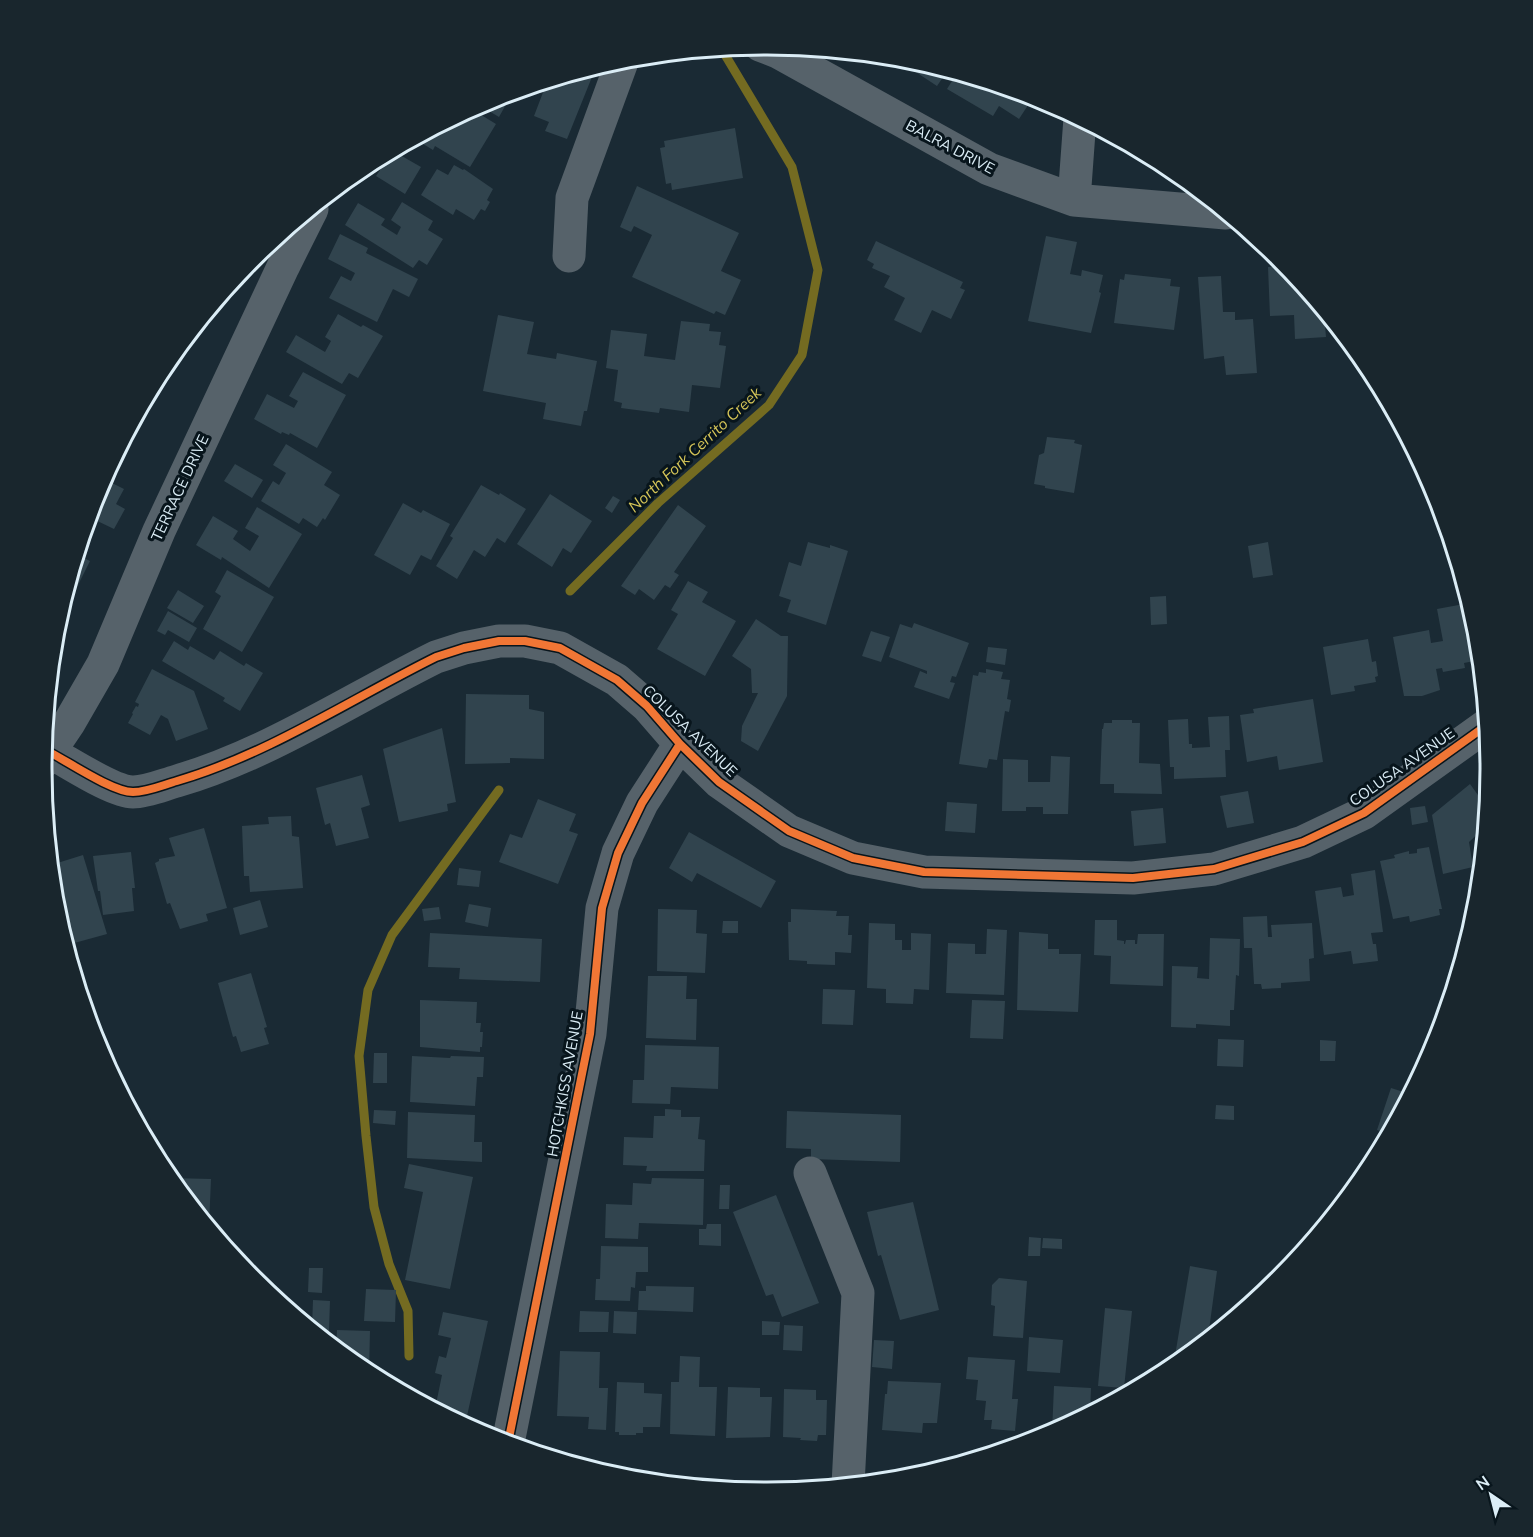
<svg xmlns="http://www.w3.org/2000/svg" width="1533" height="1537" viewBox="0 0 1533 1537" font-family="'Nunito Sans',sans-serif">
  <rect width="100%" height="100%" fill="#1a2a34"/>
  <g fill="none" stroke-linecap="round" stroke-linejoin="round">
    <path stroke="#746b21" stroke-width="9" d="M570,591L658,503L769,405L802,355L818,270L792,167L721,48
      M409,1356L408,1311L389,1264L374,1207L366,1136L359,1056L368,990L392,935L499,790"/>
  </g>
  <path fill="#31444e" d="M893,57L908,58L948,70L937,86Z
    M596,67L567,139L545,131L549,122L534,116L547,82Z
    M957,73L1034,96L1019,119L999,106L993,116L947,89Z
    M508,93L506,97L509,99L499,117L479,105Z
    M476,106L480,109L478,113L496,124L470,167L435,146L433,150L415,139L440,125L449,130L458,116Z
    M735,128L743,178L672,190L671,183L666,184L660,148L665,147L664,141Z
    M393,151L421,167L405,194L376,176Z
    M454,165L463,170L464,169L493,189L487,200L490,202L485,211L481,209L474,220L456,209L453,215L421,195L437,169L448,175Z
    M637,186L739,233L721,271L741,280L725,315L716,311L714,314L632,277L652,235L634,226L631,232L620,227Z
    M402,202L433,221L428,230L443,239L427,265L419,260L413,268L345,225L358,203L385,219L381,225L397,235L401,227L391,220Z
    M340,234L368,248L366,253L418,279L409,297L393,289L377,322L329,298L341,276L351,281L355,273L328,259Z
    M1046,236L1077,242L1070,274L1081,276L1082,270L1103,275L1099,292L1101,293L1091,333L1028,321Z
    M876,241L963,282L960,288L965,290L951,319L932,310L921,333L894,320L905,298L884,287L890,276L872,268L874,264L867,260Z
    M1287,266L1326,314H1324L1326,337L1295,339L1294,315L1270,316L1268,267Z
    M1125,274L1171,279L1170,286L1180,287L1174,330L1114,323L1120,279L1124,280Z
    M1221,276L1223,312H1235V320L1253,319L1257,373L1226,375L1224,356L1204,359L1198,277Z
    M338,314L361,327L363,325L383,336L358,378L349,373L342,384L286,352L296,335L325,352L331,341L325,337Z
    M498,315L534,322L527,354L556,359L557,353L597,361L587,411H584L581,426L543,419L546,403L483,391Z
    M681,321L710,324L709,331L721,332L719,345L726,346L720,388L692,385L689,412L660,408L659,413L621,408L622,403L614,401L618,370L606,368L611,330L647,334L644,356L675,360Z
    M180,347L184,349L174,372L168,370L159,388L154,386L164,366Z
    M303,372L346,395L317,448L290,433L289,435L282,432L281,434L254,419L267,394L294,408L298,401L289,396Z
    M1047,437L1075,440L1074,443L1082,445L1074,493L1045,488V486L1034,484L1039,455L1044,453Z
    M286,444L332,472L324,485L340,495L325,520L323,518L317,527L303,518L299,524L261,501L273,481L279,485L286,473L273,465Z
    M235,464L263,480L252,498L224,481Z
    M104,479L124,489L116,504L125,509L114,529L89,517L97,491Z
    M481,485L499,495L500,493L526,509L505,543L497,538L485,557L474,550L457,579L436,566L453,538L450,536Z
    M550,494L592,521L571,553L563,548L552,567L517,544Z
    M613,496L620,500L612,513L605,508Z
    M403,503L421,513L423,510L450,524L431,560L421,555L410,575L374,555Z
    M678,505L706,526L674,572L679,575L670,588L665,585L654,600L639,589L635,595L621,586Z
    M257,507L302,534L269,588L222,557L221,560L196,545L213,516L238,531L233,539L250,551L259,536L245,528Z
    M808,542L830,548V545L848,551L826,625L787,612L791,600L779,596L789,562L801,566Z
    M1268,542L1273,575L1253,578L1248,546Z
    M78,555L90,561L73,595L66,592Z
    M227,570L274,597L242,652L203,629L221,596L215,592Z
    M688,581L708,592L702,602L736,621L705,676L657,649L678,614L671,610Z
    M178,590L204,606L193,623L167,608Z
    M1166,596L1167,624L1151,625L1150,597Z
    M1464,604L1474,661L1464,663L1465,668L1443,672L1442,668L1436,669L1440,690L1422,696H1404L1393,637L1429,630L1431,643L1443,641L1437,609Z
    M168,611L197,628L189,642L168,630L165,635L157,631Z
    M756,619L781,636H788L787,696L758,751L741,741L742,726L758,693H752L751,669L732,656Z
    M914,623L969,643L956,677L952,676L950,682L955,683L949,699L914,687L920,671L927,674V671L889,657L900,624L912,628Z
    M871,631L890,637L881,662L862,656Z
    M1368,639L1372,662L1376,661L1378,676L1375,677L1376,682L1354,686L1355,691L1331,695L1323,647Z
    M174,641L188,650L190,646L214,660L220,651L244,666L246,663L263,673L240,711L223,701L225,698L162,661Z
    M988,647L1007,649L1005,665L986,662Z
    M152,669L194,691L208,729L176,741L168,719L161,715L150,735L128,723L133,714L132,713L136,706L138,707L139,704L135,702Z
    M986,669L1003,672L1001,679L1010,680L1007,699L1011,700L1009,712L1005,711L997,760L989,759L987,768L959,764L973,675L978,676L979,672L986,673Z
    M466,694L529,695V709L544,712V759L510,758V763L465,764Z
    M1313,699L1323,762L1279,770L1277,756L1247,762L1240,715L1254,713L1253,709Z
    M1229,716L1230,750H1225L1226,777L1174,779V767H1170L1168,720L1188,719L1189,744H1192V748L1210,747L1208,717Z
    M1112,720H1132V723H1140L1139,763L1160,764L1162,794L1114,793V784H1100L1102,729H1103L1104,723H1112Z
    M442,728L456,802L447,804L448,811L399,822L383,749Z
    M1051,756L1070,757L1068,814H1043V807H1026V811H1002L1003,759L1028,760V782H1050Z
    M362,775L370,805L361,808L369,838L336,846L330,823L325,825L316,788Z
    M1470,784L1483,802L1480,804L1483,808L1488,804L1485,827L1469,842L1473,867L1443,874L1432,815Z
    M1248,791L1254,823L1227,828L1220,796Z
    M538,799L576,814L569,831L578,834L558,884L499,862L510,834L522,838Z
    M947,802L977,804L975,833L945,831Z
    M1425,806L1428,822L1412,825L1410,808Z
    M1163,808L1166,843L1134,846L1131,811Z
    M291,816L292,836L299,837L303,888L250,892L249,876H244L242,826L269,824L268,817Z
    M204,828L227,908L206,914L208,921L180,929L170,903L167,904L155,863L159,861V859L175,856L169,838Z
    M689,832L776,881L761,908L697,873L692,882L669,868Z
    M1429,847L1442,909H1439L1440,915L1410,922L1409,916L1393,919L1380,861L1395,858L1394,855L1409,851V854L1417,853V849Z
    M131,852L135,888H132L134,911L103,915L100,891H98L93,856Z
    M83,855L107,934L67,945L59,919L61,918L55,898L51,865Z
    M459,868L481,871L479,887L457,885Z
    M1375,870L1383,932L1371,933L1373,944H1376L1378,961L1353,964L1351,951L1324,955L1315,891L1341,887L1343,897L1354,895L1351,874Z
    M260,900L268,927L240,935L233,908Z
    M469,904L491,908L488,927L465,922Z
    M439,907L441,919L424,921L422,909Z
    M658,909L697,910L696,933L707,934L705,973L657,971Z
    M791,909L837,911L836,916H849L848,935H852L851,953L835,952V965L807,964V961L789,960L788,922H791Z
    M1267,916L1268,937H1272L1271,925L1312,923L1314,958L1309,959L1310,981L1281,983V988L1262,989L1261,984H1254L1252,948H1244L1243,917Z
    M1095,920H1117V940L1124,941V944H1125L1126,940H1135V944H1137L1138,934H1164L1163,986L1110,984L1111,956L1094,955Z
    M723,921H738V933H722Z
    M869,923L895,924V940H902V950H911V933L931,934L929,990L914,989L913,1004L886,1003V989L867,988Z
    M987,929L1007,930L1004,995L946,993L948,943L975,944V954H986Z
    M1019,932L1048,934V949H1059V954H1081L1078,1012L1017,1010Z
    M430,933L542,939L540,982L459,979L460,968L428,967Z
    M1210,938L1240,939L1239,976L1236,975L1234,1010H1230V1026L1196,1024V1028L1171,1027L1172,966L1198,967L1197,978L1209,979Z
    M251,973L267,1027L264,1028L269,1044L241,1052L236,1036L233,1037L218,983Z
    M648,976H687L686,999H697L696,1040L646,1038Z
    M823,989L855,990L853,1025L822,1024Z
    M420,1000L477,1002L476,1023H481L480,1032H483L482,1047H480V1052L420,1047Z
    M972,1000L1005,1001L1003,1039L970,1038Z
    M1218,1039L1244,1040L1243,1067L1217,1066Z
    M1320,1040L1336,1041L1335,1061H1320Z
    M645,1045L719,1047L718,1089L671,1087L670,1104L632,1103L633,1080H644Z
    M374,1053H387V1083H373Z
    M412,1056L450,1058L451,1056L484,1057L483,1077H477L475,1106L410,1102Z
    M1391,1088L1410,1094L1389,1134L1377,1130Z
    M1216,1105L1234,1106V1120L1215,1119Z
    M665,1109L681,1110V1117H700L698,1139L705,1140L704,1171H646L647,1166L623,1165L624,1137L653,1138L654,1116H665Z
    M374,1110L396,1111L395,1125L373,1123Z
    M787,1111L901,1115L900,1162L811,1159V1149L786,1148Z
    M408,1112L475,1115L474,1142H482V1162L407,1158Z
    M409,1164L473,1177L450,1289L405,1280L423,1192L404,1188Z
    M170,1178L211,1179L209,1226Z
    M652,1178L704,1179L703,1225L639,1223L638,1239L605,1238L606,1204L632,1205L633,1183L651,1184Z
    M720,1185H730L729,1209H719Z
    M776,1195L819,1303L782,1317L773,1294L766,1296L733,1212Z
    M913,1202L939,1310L900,1320L881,1255L878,1256L867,1212Z
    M707,1224H721V1246L699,1245V1229H706Z
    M1029,1237L1041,1238L1040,1256H1028Z
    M1043,1238L1062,1239V1249L1042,1248Z
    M601,1246L648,1247V1272H636L635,1288L631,1287L630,1301L595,1300L596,1279H600Z
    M1190,1266L1217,1271L1209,1330L1218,1331L1173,1368Z
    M309,1268H323L322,1293L308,1292Z
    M999,1278L1027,1281L1023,1338L993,1336L995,1306L991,1305L992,1285Z
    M646,1286L694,1287L693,1312L638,1310L639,1291H646Z
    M366,1289L396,1290L395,1322L364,1321Z
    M313,1300L330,1301L329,1331H315L312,1328Z
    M1105,1308L1132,1311L1124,1388L1098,1386Z
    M580,1311L609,1312L608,1332H579Z
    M614,1311L637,1312L636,1334L613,1333Z
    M443,1312L488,1321L465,1425L435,1409L442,1375L435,1373L439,1356L446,1358L451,1338L438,1335Z
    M762,1321L780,1322L779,1335H762Z
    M784,1325L803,1326L802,1351L783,1350Z
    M337,1330L370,1331L369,1373L336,1348Z
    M1029,1337L1063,1340L1060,1373L1027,1371Z
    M874,1340L894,1341L892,1369L872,1367Z
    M560,1351L600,1352L599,1388H608L606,1430L588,1429L589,1417L557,1416Z
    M680,1356L700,1357L699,1387H717L715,1436L670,1434L671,1382H679Z
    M968,1357L1015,1360L1012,1399H1018L1015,1431L991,1429L992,1420H984L986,1401L976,1400L978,1380L966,1379Z
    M888,1381L941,1383L937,1423H923L922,1433L882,1430L885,1394H887Z
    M617,1382L644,1383V1393L662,1394L660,1427H643V1433H636V1435H619V1432H615Z
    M1054,1386L1091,1388L1090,1413L1052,1433Z
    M728,1387L760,1388V1397H772L770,1437L726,1438Z
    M784,1389L816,1390V1400H827L826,1435H818L817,1441L800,1440L801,1438L783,1437Z"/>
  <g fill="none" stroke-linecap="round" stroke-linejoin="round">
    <path stroke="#56626a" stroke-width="33" d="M760,45L778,52L989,169L1074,200L1226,213
      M1074,200L1080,118
      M569,256L572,198L623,59
      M51,753C70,763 113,792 133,792C147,792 163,785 177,781C269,754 351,699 436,657L464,648L499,641H525L560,648L617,680L647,706L680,744L719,782L789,831L853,858L924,872L1133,878L1214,869L1303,842L1364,813L1487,725
      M42,763L69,723L103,664L159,531L283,267L312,209
      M810,1173L858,1293L848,1485
      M508,1443L590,1034L602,908L618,853L642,803L680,744"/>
    <g stroke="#08151c" stroke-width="11">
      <path id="cycleway" d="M51,753C70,763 113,792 133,792C147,792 163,785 177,781C269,754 351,699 436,657L464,648L499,641H525L560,648L617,680L647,706L680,744L719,782L789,831L853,858L924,872L1133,878L1214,869L1303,842L1364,813L1487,725
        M508,1443L590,1034L602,908L618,853L642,803L680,744"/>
    </g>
    <use href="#cycleway" stroke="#f07635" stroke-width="8"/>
  </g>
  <g text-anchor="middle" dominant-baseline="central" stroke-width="6" stroke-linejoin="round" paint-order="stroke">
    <g font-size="15" fill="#dbedf6" stroke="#08151c">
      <text transform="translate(950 147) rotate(28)">BALRA DRIVE</text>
      <text transform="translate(180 488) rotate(-65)">TERRACE DRIVE</text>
      <text transform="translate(690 731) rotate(44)">COLUSA AVENUE</text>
      <text transform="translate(1402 767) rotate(-35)">COLUSA AVENUE</text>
      <text transform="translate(565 1084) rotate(-80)">HOTCHKISS AVENUE</text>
    </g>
    <g font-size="16" font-style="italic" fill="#d5c558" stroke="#08151c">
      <text transform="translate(695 450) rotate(-43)">North Fork Cerrito Creek</text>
    </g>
  </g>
  <path d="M0 0H1533V1537H0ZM765 55H767A713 713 0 0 1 1480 768V769A713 713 0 0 1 767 1482H765A713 713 0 0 1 52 769V768A713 713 0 0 1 765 55Z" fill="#19262d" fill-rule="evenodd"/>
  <path fill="none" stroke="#dbedf6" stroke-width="3" d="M765 55H767A713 713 0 0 1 1480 768V769A713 713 0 0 1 767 1482H765A713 713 0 0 1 52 769V768A713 713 0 0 1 765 55Z"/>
  <g transform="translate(1491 1495) rotate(325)" stroke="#08151c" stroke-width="4.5" paint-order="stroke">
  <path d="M0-4.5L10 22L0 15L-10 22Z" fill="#dbedf6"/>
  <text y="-9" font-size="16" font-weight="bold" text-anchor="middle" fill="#dbedf6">N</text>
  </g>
</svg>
